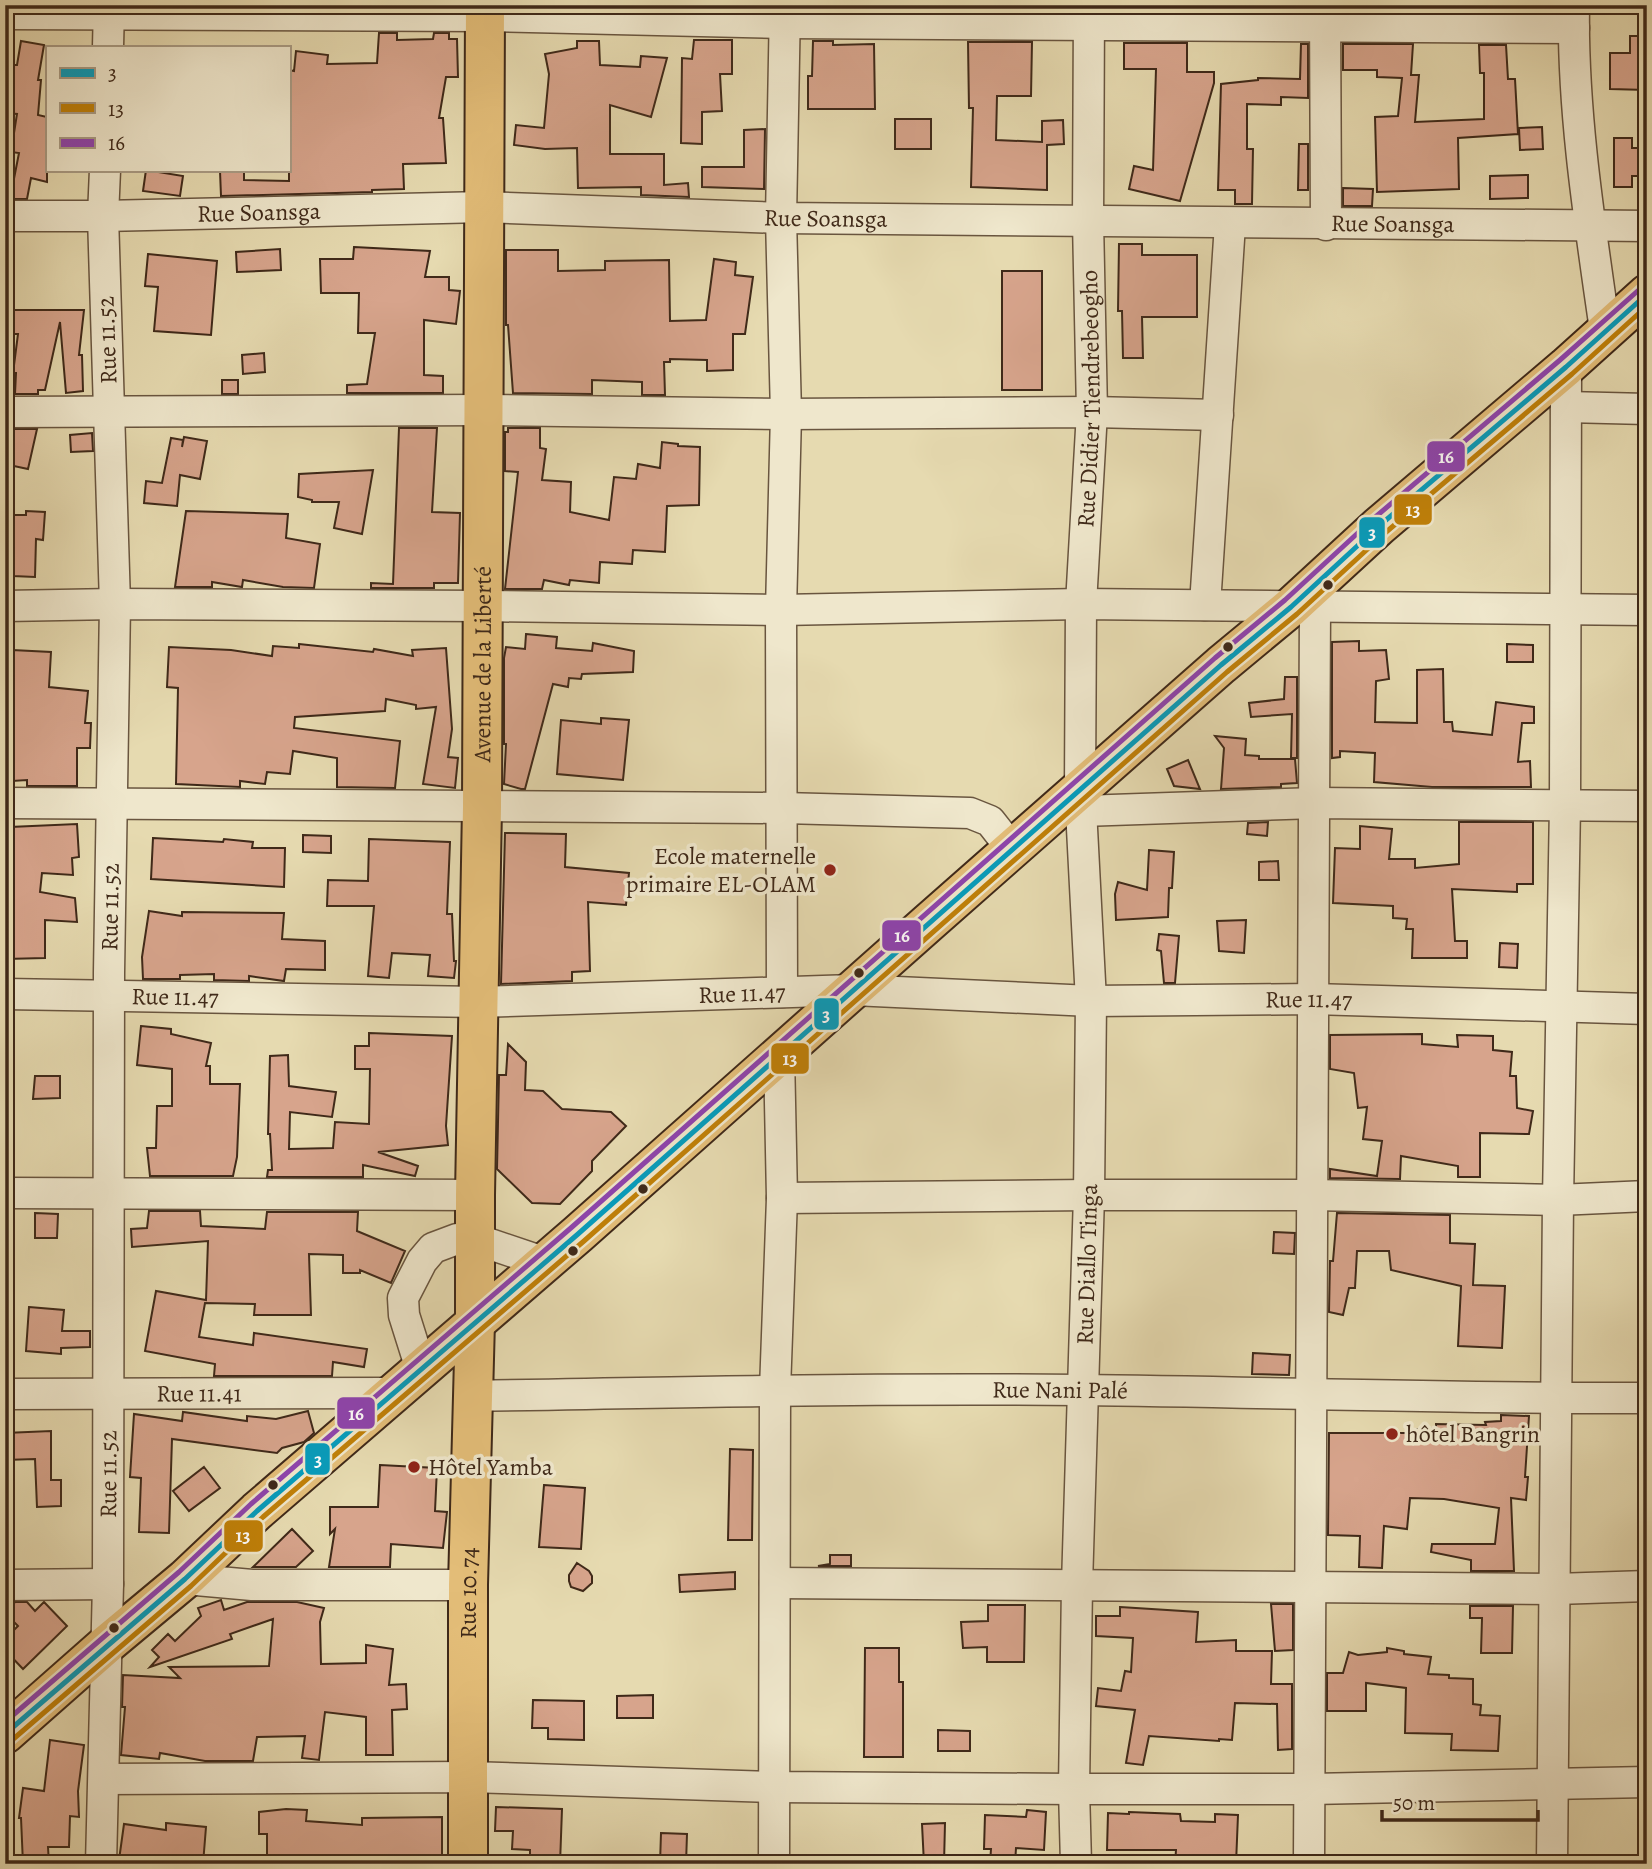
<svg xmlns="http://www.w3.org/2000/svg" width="1652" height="1869" viewBox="0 0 1652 1869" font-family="Alegreya,serif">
  <rect width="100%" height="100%" fill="#e6dab0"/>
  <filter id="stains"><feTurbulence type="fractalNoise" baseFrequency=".00286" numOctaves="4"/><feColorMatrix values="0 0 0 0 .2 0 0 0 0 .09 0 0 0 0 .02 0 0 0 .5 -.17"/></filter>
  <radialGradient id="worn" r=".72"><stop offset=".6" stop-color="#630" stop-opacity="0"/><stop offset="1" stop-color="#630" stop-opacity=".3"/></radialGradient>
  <path fill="#d7a48c" stroke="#3f2919" stroke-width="2" d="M1342,5H1415V9H1343Z
    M379,33H397V40L433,39L434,33H449V39H457L458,77H446L439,118H443L446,163L403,164L404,189L372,190V192L221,196L220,171H244V180L289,181V70L294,71L296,51L328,55L327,64L377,63Z
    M1630,36H1647V90L1610,89V53H1630Z
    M694,40H732V74H720L722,111L702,112V144L681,143L682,58L692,59Z
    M21,41L44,45L38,80H41L38,115L47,117V182L31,178L27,199H10L19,153L11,152L17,114L5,113V65H17Z
    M577,41H599L600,65L640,67L641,56L667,58L651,117L610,105V154H664V185L688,183L689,197L641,195V187L578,188L577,148L545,149L514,145L516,125L544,128L549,74L545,54L577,48Z
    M813,41H833V45L874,44L875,109H808V76H812Z
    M968,42H1032L1031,96H997L996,140L1042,142V121L1063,120L1064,144L1047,145V190L971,187L973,108H969Z
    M1124,43H1187V72H1214V83L1180,201L1129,189L1134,166L1153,170L1156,69H1124Z
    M1301,44H1308V98L1281,97V105L1247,104V149H1253L1252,204H1235V190H1218L1221,84L1258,80V78L1300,79Z
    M1343,44H1413L1411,75H1419L1415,122L1484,119V73H1480L1479,45H1506L1508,79H1515L1518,134L1458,138L1459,189L1377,192L1375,117L1398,116L1402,78L1377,77V70H1343Z
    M895,119H931V149H895Z
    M1542,127L1543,149L1520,150L1519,128Z
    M765,129L764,189L702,187V167H744V130Z
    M1614,138H1632V148H1647V176H1632V187H1614Z
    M1299,144H1308V190H1298Z
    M146,170L183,176L180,196L143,191Z
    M1528,175V198L1490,199V176Z
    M1343,188L1373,189L1372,206H1343Z
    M1119,244H1142V255H1197V317H1142L1143,358H1123L1122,311H1118Z
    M354,247L430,251L425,277H449V290L460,291L456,324L424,320V375L443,376V393H347V385L367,384L375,333H358L359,293H321L320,259H353Z
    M280,249L281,270L237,272L236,252Z
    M506,250H558V271L605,270V261L669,260L670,321L706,320L714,259L736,262L735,275L753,277L745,334H733V370L707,371V360L670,359V362H664L665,395H642V382L592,380V394L513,393L508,325H506Z
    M148,254L217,261L211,335L154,331L158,287L145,286Z
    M1002,271H1042V390H1002Z
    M5,310H84L79,355H82L83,391L66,393L60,322L45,390H38V394H15L16,373H13L18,334H5Z
    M264,353L265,372L243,374L242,355Z
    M222,380H238V394H222Z
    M399,428H437L432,512L460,513L458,583H434V588H371V583L393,584Z
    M508,428H540V448L546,449L542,480L571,482L570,512L609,520L614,477L636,479L638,464L660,468L662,442L678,444V446L700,447L699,505L667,506L665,552L633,550L632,564L600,562L599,583L570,580L569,585L544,580L542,589H505L518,472L505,471V432H508Z
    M14,429H37L28,469L9,465Z
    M92,433L93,451L71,452L70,435Z
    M184,437L207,441L200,479L180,475L177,506L144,503L146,481L162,483L171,438L183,440L182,447Z
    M373,470L362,534L334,528L339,502H312V500L298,497L299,474Z
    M26,511L45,512L43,540L36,539L35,577L13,576V572L5,571V515H26Z
    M186,511L288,514L286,538L320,544L314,588L283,587L243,580L242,587L212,582V587H175Z
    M526,634L557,637L556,648L592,651L593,643L634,651L633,672L582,674L581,679L569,678L568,687L553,684L525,789H521L504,784L506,744H504V658L506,647L525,649Z
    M1359,641V651L1386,650L1389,679L1376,681L1375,722L1417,723V670L1443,669L1444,722H1452L1453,731L1492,735L1496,702L1534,707V723H1522L1518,762L1530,761L1531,787H1432L1374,782L1375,753L1340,751V757L1332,758V642Z
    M299,644L373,652L374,649L413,656L412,650L446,648L452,729L448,757L458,758L455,788L423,784L436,707L416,709V705L386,699L385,711L295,717L294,728L400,741L395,788L337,787V758L293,751L290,774L267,772L265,784L240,781V787L176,784L178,688L167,687L169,647L231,650L272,656L273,646L299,648Z
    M1507,644L1533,645V662H1507Z
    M12,650L51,652L49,687L88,691L85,723H91L90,748H77V786H27V780L12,781L10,691Z
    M1285,677H1297V758H1291L1292,714L1251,717L1249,703L1284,699Z
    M601,718L629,720L623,780L557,774L561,720L601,724Z
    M1215,736L1246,739L1245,755L1259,756V759H1295L1297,783L1281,784V787L1221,789L1224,748Z
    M1188,760L1200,789L1174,786L1167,769Z
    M1268,822L1267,836L1247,834L1248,823Z
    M1459,822H1533V884H1517V892L1452,889L1455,941H1467V958H1412L1413,929H1406L1407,919L1393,918V906L1333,903L1335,848L1360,849V826L1392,829L1389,859H1415V868L1459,864Z
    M77,824L79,857L72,858L73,875L42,873L40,892L75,898L77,922L45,920V958L5,959V843L10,844V827Z
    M505,833L566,834L565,867L629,873L626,905L588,902L590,971L572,972V981L501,984Z
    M303,835L331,836V853L303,852Z
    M153,838L223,842L224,839L253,842L252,848H285L284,887L151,879Z
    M369,839L450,842L447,914H452L454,961H456L454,978L428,976L430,955L392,953L389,978L368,976L374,906H327L328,880L368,881Z
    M1149,850L1174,852L1172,888H1169L1168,917L1116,920L1115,894L1118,882L1147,890Z
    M1278,861L1279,880H1259V862Z
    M149,911L182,916V912L284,913L282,939L325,941V970L286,969L284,981L249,976V981L214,980V974L180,975V979H143L142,957Z
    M1246,920L1244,953L1219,951L1217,921Z
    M1159,934L1179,936L1175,983H1164L1161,951L1157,950Z
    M1500,943L1518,944L1517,968L1499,967Z
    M141,1026L171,1029V1034L211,1043L206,1066H210V1084H240L237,1157L233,1176H150L147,1148H156L157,1106H172V1069L137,1065Z
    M369,1033L452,1036L446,1126L448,1145L378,1152L418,1166L415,1176L363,1165V1177H267L268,1170H272L270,1134H268L270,1056L288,1055L289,1086L336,1092L332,1117L290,1112L289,1149L333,1148L335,1122L369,1124L370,1069H355V1046H369Z
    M1422,1034V1044L1458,1047L1457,1035L1493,1036V1050L1512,1052L1510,1076H1516L1517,1108L1533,1111L1529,1134L1480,1133V1177H1458V1166L1401,1156L1400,1179L1330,1178V1169L1377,1176L1382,1141L1363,1139L1367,1107L1358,1108L1354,1073L1330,1069V1035Z
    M508,1044L526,1062L525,1090L543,1091L562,1109L611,1112L626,1126L592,1161V1171L560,1204L532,1203L497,1169L499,1075H506Z
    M35,1076H60V1098L33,1099Z
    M149,1211H200L201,1226L265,1229L267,1212H358L357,1231L405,1251L391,1283L360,1270V1273H343V1255L309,1254L311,1315H254L255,1304L205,1303L199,1337L253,1345L254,1333L367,1349L364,1367L333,1362L332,1376H214L215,1364L145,1351L156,1291L206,1300L208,1241L132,1247L131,1229L147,1228Z
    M35,1213L58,1214L57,1238H35Z
    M1337,1213L1450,1215V1243L1475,1244L1473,1285L1505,1286L1502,1348L1458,1346L1461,1286L1391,1270L1389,1251H1357L1355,1288H1349L1343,1315L1329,1312L1330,1261H1333Z
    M1274,1232L1295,1233L1294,1254L1273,1253Z
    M29,1307L64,1310L62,1331H90V1347L61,1348V1354L26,1351Z
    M1253,1353L1290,1355L1289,1375L1252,1374Z
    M308,1411L314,1433L304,1442L282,1448L277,1453L172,1439L169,1533L139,1532L141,1478L130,1477L134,1414L182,1421L183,1412L247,1421V1416L276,1419Z
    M1501,1415L1529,1416L1525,1477H1528L1526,1500L1511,1498L1514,1571H1471V1560L1431,1552L1432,1544H1495L1499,1508L1444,1499L1410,1498L1407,1529L1384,1526L1382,1568L1359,1567L1360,1536L1328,1535L1329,1433H1409V1430L1436,1428V1424L1486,1425L1485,1422L1501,1421Z
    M51,1431V1480H61V1506L37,1507L35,1459L5,1460V1433Z
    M730,1449L753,1450L752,1540H728Z
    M380,1465L437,1468L435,1511L447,1512L443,1548L391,1544L390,1567H329L335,1529L330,1534V1507H378Z
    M204,1467L220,1488L189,1511L173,1491Z
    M544,1485L585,1488L581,1549L539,1547Z
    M292,1529L313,1551L296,1567H253Z
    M830,1555H851V1566H818L830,1564Z
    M577,1563L589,1571L592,1576V1583L583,1591L571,1587L569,1581V1575Z
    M735,1572V1589L680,1592L679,1575Z
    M221,1600L224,1610L247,1602H297L324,1608L320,1622L321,1664L366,1663V1645L393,1649L389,1685L406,1684L407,1709L392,1710L393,1755H366V1717L325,1712L319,1760L302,1758L305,1736L257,1737L253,1761H205L160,1753L159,1759L121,1755L125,1707H122L123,1675L180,1678L169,1667L269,1666L273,1619L230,1634L232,1639L150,1667L159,1657L152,1650L168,1634L175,1641L201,1616L198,1608Z
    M15,1602H27L35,1611L44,1602L67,1626L23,1669L5,1650V1639L18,1626L5,1613Z
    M1271,1604H1293V1650L1275,1651Z
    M988,1605H1025L1024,1662H987V1647L963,1648L961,1622L988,1621Z
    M1470,1606H1513L1512,1653H1481L1482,1618H1470Z
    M1120,1607L1198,1612L1196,1642L1236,1640V1651H1272L1271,1684H1292V1749L1278,1750L1277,1704L1235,1703L1232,1740L1219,1739V1741L1149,1736L1143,1765L1126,1763L1135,1710L1096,1706L1098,1688L1121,1691L1125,1671L1131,1672L1133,1638L1096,1636V1616H1120Z
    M865,1648H899V1682H903V1757H864Z
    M1387,1648L1404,1651V1654L1431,1657L1428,1674L1449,1675V1678L1473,1679V1704L1481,1705L1480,1715L1500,1716L1498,1751L1451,1750L1452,1734L1405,1733L1406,1688L1366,1683V1711H1327V1673H1343L1349,1652L1358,1655L1387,1652Z
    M653,1695V1718H617V1696Z
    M533,1700L584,1701V1740L548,1739V1728H532Z
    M938,1730L970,1731V1751H938Z
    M50,1740L84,1745L78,1791L79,1817L70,1816L69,1847H48L49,1864H23L21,1818H19L23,1788L44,1791Z
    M496,1807L562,1809L560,1864H530V1850L512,1849L513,1831H495Z
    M286,1809L307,1810L306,1821L362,1825V1818L442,1817V1855L399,1856V1864H267V1834H259V1812Z
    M1027,1810L1046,1812L1044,1850L1016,1848L1015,1864H990L991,1849H984L985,1815L1026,1817Z
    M1129,1812L1180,1814L1181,1821L1215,1822V1814L1238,1815L1236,1864H1175L1176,1850H1107L1108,1813L1129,1814Z
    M166,1823L206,1827L203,1864H144L119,1860L124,1824L166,1830Z
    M945,1823L944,1864H924L922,1824Z
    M661,1833L687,1834L686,1864H660Z"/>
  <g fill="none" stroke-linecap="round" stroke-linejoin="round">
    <g stroke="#69553f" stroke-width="33">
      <g id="minor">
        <path d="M1325,5L1326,225"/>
        <path d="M1574,5C1572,111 1590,225 1605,330"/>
        <path d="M5,14L485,16L785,23L1574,28"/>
        <path d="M108,47L109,5"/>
        <path id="s1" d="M5,216H103L484,207L781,218L1647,226"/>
        <path d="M1566,407L1647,409"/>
        <path d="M5,412L484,410L786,414L1092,412L1218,415"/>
        <path d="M1205,605L1230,224"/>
        <path d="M5,606L115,604L482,606L781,610L1081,604L1647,610"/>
        <path d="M5,803L783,808L970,813L990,821L1012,849"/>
        <path d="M1082,811L1316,803L1647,806"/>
        <path d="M782,992L781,610L786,414L781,218L785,5"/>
        <path id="s2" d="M5,994L478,1002L853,990L1091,1001L1313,999L1647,1009"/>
        <path d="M5,1193L475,1195"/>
        <path d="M782,1198L1089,1195H1311L1558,1200L1647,1196"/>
        <path d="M421,1369L404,1315L403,1298L422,1261L433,1248L457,1239H475L546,1263"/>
        <path id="s3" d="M5,1394L393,1393"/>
        <path id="s4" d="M472,1396C675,1392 877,1388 1080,1390C1269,1392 1458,1399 1647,1398"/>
        <path d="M185,1579L252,1585H468"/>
        <path d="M775,1583L1556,1589L1647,1586"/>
        <path d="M5,1585L108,1584"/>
        <path d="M104,1779L469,1777L775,1787L1074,1789H1311L1647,1782"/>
        <path id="s5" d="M101,1864L108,1584L109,973L115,604L103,216L105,170"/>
        <path d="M774,1864L775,1390L782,1198L779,1055"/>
        <path id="s6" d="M1076,1864L1074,1789L1077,1585L1089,1195L1091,1001L1080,790L1081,604L1092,412L1088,221L1089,5"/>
        <path d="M1309,1864L1315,607"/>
        <path d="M1552,1864L1558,1200L1565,805L1566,367"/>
      </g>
    </g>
    <g stroke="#3f2919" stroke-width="42">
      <g id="major">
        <path d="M5,1734L107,1644L185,1579L257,1511L578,1234L927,924L1221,665L1291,607L1379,526L1566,367L1647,294"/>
        <path id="s7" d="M468,1864V1585L475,1321V1195L482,807L485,5"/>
      </g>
    </g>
    <use href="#minor" stroke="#efe7cc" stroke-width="30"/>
    <use href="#major" stroke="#e3bd78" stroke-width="38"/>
    <g stroke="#efe7cc" stroke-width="10">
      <path id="bus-1" d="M5,1734L185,1579L257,1511L578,1234L1221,665L1291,607L1379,526L1566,367L1647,294"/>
    </g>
    <g stroke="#efe7cc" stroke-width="10">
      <path id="bus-2" d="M11,1741L191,1586L263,1517L584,1241L1227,672L1297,614L1385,533L1572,374L1647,306"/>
    </g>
    <g stroke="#efe7cc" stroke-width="10">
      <path id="bus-3" d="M5,1722L179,1572L251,1504L572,1227L1215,658L1285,600L1373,519L1560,360L1641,288"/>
    </g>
    <use href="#bus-1" stroke="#069cbc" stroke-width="5"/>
    <use href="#bus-2" stroke="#c08008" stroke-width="5"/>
    <use href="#bus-3" stroke="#8e44ad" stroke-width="5"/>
  </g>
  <g fill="#3f2919" stroke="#efe7cc" stroke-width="2.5">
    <circle cx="1328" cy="585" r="6"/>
    <circle cx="1228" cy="647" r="6"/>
    <circle cx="859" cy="973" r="6"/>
    <circle cx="643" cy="1189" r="6"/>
    <circle cx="573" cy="1251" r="6"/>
    <circle cx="273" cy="1485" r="6"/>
    <circle cx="114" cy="1628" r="6"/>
  </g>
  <g fill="#8f2418" stroke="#efe7cc" stroke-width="2.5">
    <circle cx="830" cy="870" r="7"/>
    <circle cx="1392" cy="1434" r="7"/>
    <circle cx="414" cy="1467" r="7"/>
  </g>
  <g text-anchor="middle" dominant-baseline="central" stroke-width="7" stroke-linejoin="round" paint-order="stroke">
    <g font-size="24" fill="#3f2919" stroke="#efe7cc">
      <text stroke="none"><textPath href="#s1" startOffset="254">Rue Soansga</textPath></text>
      <text stroke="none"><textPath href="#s1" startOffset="821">Rue Soansga</textPath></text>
      <text stroke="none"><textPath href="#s1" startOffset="1388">Rue Soansga</textPath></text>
      <text transform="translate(107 340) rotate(-92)">Rue 11.52</text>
      <text stroke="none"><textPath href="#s6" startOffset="1466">Rue Didier Tiendrebeogho</textPath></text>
      <text stroke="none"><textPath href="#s7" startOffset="1200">Avenue de la Liberté</textPath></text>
      <text stroke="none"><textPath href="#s5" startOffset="957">Rue 11.52</textPath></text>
      <text stroke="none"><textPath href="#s2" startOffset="737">Rue 11.47</textPath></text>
      <text stroke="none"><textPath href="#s2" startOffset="170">Rue 11.47</textPath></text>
      <text stroke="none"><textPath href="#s2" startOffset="1304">Rue 11.47</textPath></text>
      <text stroke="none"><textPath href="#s6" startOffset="600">Rue Diallo Tinga</textPath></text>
      <text stroke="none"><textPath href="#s4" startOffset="588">Rue Nani Palé</textPath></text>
      <text stroke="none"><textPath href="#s3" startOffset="194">Rue 11.41</textPath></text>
      <text stroke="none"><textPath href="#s5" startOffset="390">Rue 11.52</textPath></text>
      <text stroke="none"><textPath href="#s7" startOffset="271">Rue 10.74</textPath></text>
    </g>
    <g font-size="24" fill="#3f2919" stroke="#efe7cc" text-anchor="start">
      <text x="816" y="856" text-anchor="end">Ecole maternelle<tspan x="816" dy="28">primaire EL-OLAM</tspan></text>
      <text x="1406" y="1434">hôtel Bangrin</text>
      <text x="428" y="1467">Hôtel Yamba</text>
    </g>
  </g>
  <g stroke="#efe7cc" stroke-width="2.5">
    <rect x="1426" y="440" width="40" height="33" rx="7" fill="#8e44ad"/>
    <rect x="1393" y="493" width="40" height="33" rx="7" fill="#c08008"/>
    <rect x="1358" y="516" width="28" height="33" rx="7" fill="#069cbc"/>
    <rect x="881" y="919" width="41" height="33" rx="7" fill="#8e44ad"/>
    <rect x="813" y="997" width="27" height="34" rx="7" fill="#069cbc"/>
    <rect x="770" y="1042" width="40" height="33" rx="7" fill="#c08008"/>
    <rect x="336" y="1396" width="40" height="34" rx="7" fill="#8e44ad"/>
    <rect x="304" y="1442" width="27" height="34" rx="7" fill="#069cbc"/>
    <rect x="223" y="1519" width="41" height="34" rx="7" fill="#c08008"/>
  </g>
  <g font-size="19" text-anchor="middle" font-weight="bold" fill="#fff">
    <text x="1446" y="463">16</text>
    <text x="1413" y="516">13</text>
    <text x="1372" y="539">3</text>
    <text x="902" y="942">16</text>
    <text x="826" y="1021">3</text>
    <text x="790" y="1065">13</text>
    <text x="356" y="1420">16</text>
    <text x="318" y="1466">3</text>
    <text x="243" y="1542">13</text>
  </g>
  <rect width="1652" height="1869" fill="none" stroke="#e6dab0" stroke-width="28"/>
  <rect x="7" y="7" width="1638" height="1855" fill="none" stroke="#3f2919" stroke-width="3.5"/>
  <rect x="14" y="14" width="1624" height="1841" fill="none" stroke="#3f2919" stroke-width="2"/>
  <rect x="46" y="46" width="245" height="126" fill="#efe7cc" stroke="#a99b84" stroke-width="2"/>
  <rect x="60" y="68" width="35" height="10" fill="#069cbc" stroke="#a99b84" stroke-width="2"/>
  <text x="108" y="80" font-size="21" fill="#3f2919">3</text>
  <rect x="60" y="103" width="35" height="10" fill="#c08008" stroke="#a99b84" stroke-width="2"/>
  <text x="108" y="116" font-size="21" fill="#3f2919">13</text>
  <rect x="60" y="138" width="35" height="10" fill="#8e44ad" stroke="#a99b84" stroke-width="2"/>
  <text x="108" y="150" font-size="21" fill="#3f2919">16</text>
  <path d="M1382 1810v10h156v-10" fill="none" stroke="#3f2919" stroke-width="3.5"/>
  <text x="1393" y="1810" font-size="21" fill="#3f2919" stroke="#efe7cc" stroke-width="5" paint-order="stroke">50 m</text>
  <rect width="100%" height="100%" filter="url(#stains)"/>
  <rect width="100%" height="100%" fill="url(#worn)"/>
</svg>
